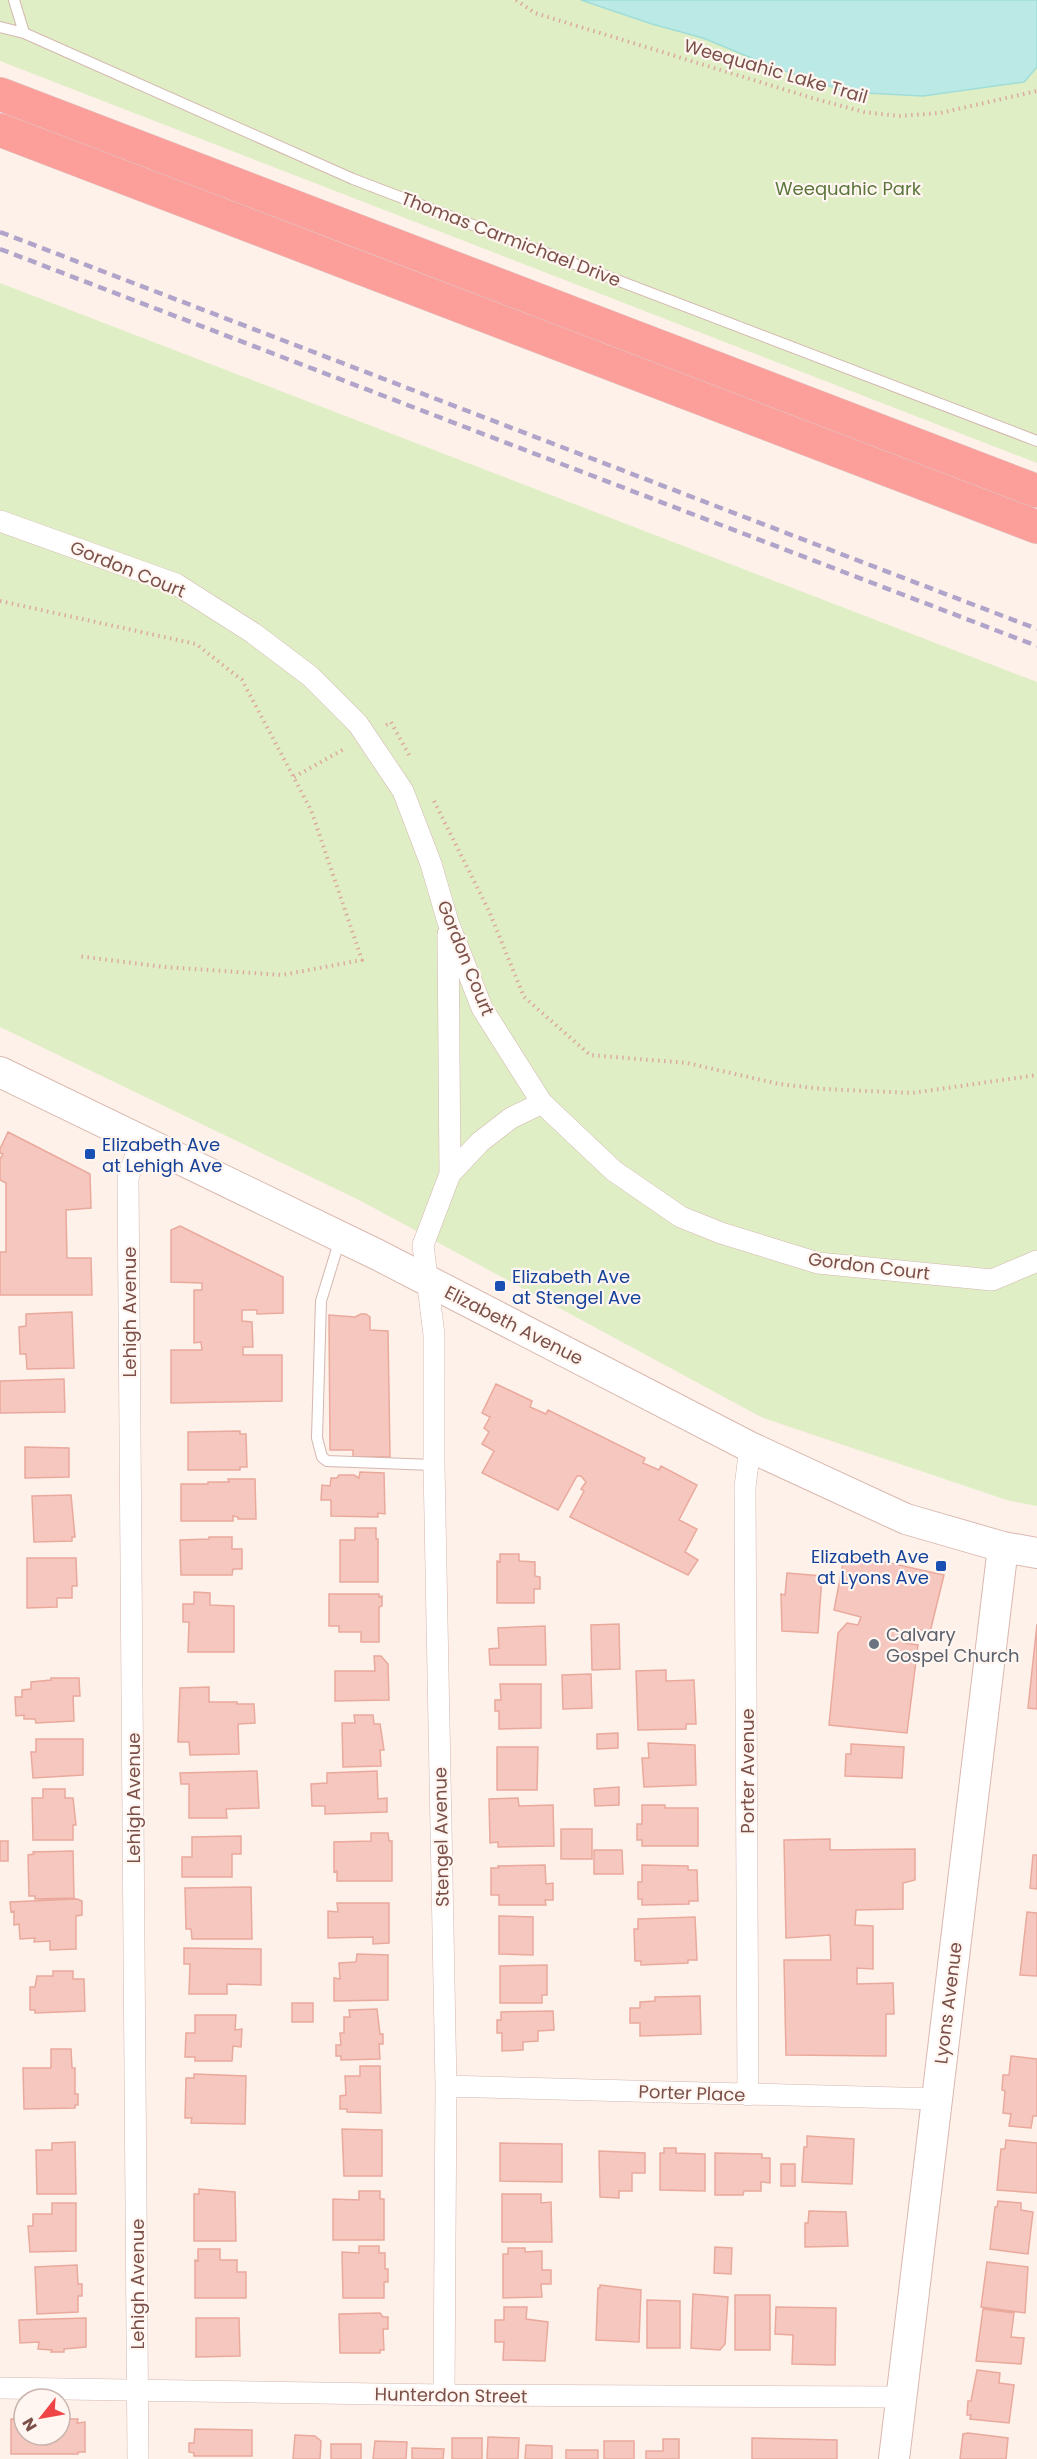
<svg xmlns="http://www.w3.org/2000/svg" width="1037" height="2459" viewBox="0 0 1037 2459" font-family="Poppins,sans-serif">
  <rect width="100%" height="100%" fill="#fef1e9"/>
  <path fill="#dfeec5" d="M0,0H1037V463L0,61Z
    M0,283L1037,682V1506L1010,1501L763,1418L359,1200L0,1027Z"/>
  <path fill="#bbeae6" stroke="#a0ddd8" stroke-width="1.5" d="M581,0H1037V67L1024,82L923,96L847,92L776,68L703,38L652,24Z"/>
  <path fill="#f6c7be" stroke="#eaa99d" stroke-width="1.5" d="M8,1132L90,1174L91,1208L66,1210L67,1258H91L92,1295H0V1252H6V1183L0,1180V1159L3,1154L0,1153V1149Z
    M180,1226L283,1277V1313L257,1314V1310H242V1321L252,1322L253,1347H243V1355H282V1401L171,1403V1350H202L201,1342L194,1343V1290H202V1283L171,1282V1230Z
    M72,1312L74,1368L27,1369L26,1354H20L19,1327L26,1326V1314Z
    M361,1314H366L370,1317V1330L388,1331L390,1457H353V1450H330L329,1315L355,1317Z
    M64,1379L65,1412L0,1413V1381Z
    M496,1384L532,1401L530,1407L546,1414L548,1410L645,1458L643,1463L659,1470L661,1466L697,1485L679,1520L697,1529L685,1552L698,1560L688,1575L570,1517L584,1491L581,1489L586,1482L581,1476H577L558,1510L482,1473L494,1451L482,1444L489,1432L484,1428L490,1417L482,1413Z
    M240,1431V1434H246L247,1467H240V1470H188V1432Z
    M25,1447L69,1448V1477L25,1478Z
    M360,1472L384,1473L385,1514L378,1513V1517L331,1516V1500H321L322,1485L330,1486L331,1478H337L339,1475H354L359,1478Z
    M228,1479H255L256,1519H238V1517L233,1516V1521H181V1484H208V1482H229Z
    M71,1495L75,1537H72V1541L34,1542L32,1496Z
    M355,1528H376V1539H378V1582H340V1540H355Z
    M209,1537H232V1549H242V1569H233L232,1575H181L180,1540L209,1539Z
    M845,1553L944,1575L930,1632L913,1628L911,1634H905V1643L918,1645L907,1733L829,1725L838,1633L847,1623L858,1625L861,1617L834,1610Z
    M500,1554H519V1561L535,1562V1576L540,1577V1589H534V1603H497V1561L500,1562Z
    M27,1558H76L77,1586H72V1598H57V1607L27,1608Z
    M787,1573L822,1576L818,1633L782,1631L781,1594L785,1595Z
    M194,1592L210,1593V1605L234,1606V1652H188L189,1622H183V1604H194Z
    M329,1594H379V1597L382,1596V1606L379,1607V1642H361V1632H339V1626H329Z
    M619,1624L620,1669L592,1670L591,1625Z
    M1037,1624V1709L1028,1708Z
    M545,1626L546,1665H490L489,1649L499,1648L498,1628Z
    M374,1656H381L388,1664L389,1700L335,1701V1671H375Z
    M666,1670V1681L694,1680L696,1724H686V1729L638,1730L636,1671Z
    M591,1674L592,1708L563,1709L562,1675Z
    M51,1678H79L80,1696H73L74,1721L36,1723L35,1719H24V1715L16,1716L15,1697H22V1690L31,1689V1682L51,1680Z
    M500,1684H541V1728L499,1729V1711H495V1700H501Z
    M209,1687V1702H237V1704H254L255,1723L238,1724L239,1754L190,1755L189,1742H178L180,1688Z
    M354,1715H373L374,1724H380L384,1750H380L381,1766L343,1767L342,1723H355Z
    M618,1733V1748L597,1749V1734Z
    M36,1739H83V1775L33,1778L31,1752H36Z
    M648,1743L695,1745L696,1785L644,1787L642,1758H649Z
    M851,1744L904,1747L902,1778L845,1776L846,1754H851Z
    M497,1747H538L537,1790H497Z
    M257,1771L259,1808L226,1809L227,1818H189V1784H181L180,1773Z
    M377,1771L378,1799L387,1798V1812L325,1814V1806H312L311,1784L327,1783V1773Z
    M619,1787V1805L595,1806L594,1789Z
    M43,1789H65V1798H73L76,1825H73V1840H33L32,1798H43Z
    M518,1798L519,1806L553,1805L554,1846L498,1847V1842L490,1843L489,1799Z
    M642,1805H665V1808H698V1846H642V1840H637V1824H642Z
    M561,1829H592V1859H561Z
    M371,1833H388L389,1841H392V1881H337V1871L334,1872V1842L371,1841Z
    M241,1836V1854H232V1877H182V1857H192V1837Z
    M830,1839V1850L915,1849V1880L903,1883V1909L856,1910L855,1925L873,1926V1969L857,1968V1984L893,1983L894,2014H886V2056L786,2055L784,1960H831L830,1935L786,1938L784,1840Z
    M0,1841H8V1861H0Z
    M594,1850H622L623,1874H594Z
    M73,1851L74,1898L35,1899V1896H29L28,1855L34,1854L33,1852Z
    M1033,1855H1037V1889L1030,1888Z
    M545,1865L546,1884L553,1883V1900H545L546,1905H499V1895H491V1868H499L498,1866Z
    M642,1865L688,1866V1870H697L698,1901H689V1904L642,1905V1899H638V1882H642Z
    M251,1887L252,1939H192L191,1929H186L185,1888Z
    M77,1899L82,1901V1915L76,1916V1949L50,1950V1941L34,1942L35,1938L20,1939L19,1924L14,1925V1911L11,1912L10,1902Z
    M337,1903H389V1943L373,1944V1937L328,1938V1911L338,1912Z
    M1027,1912L1037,1913V1976L1020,1975Z
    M499,1916L533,1917V1955L499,1954Z
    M695,1917L697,1960H688V1963L641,1965V1961H635L634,1929H638V1919Z
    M184,1948L261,1949V1985L227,1984V1994H189L190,1964H184Z
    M357,1954L388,1955V2000L334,2001V1978L340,1979L339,1963L356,1962Z
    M547,1965V1995H542V2003H500V1966Z
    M53,1971H73V1979H84L85,2011L35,2013V2010H30V1987H35L37,1976H53Z
    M700,1996L701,2034L640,2036V2023H630V2008H640V2002L655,2001V1997Z
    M292,2003H313V2022H292Z
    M377,2009L380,2034H383V2044H379L380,2059L341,2060V2056H336V2045H341L340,2033H344V2017H350L349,2010Z
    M553,2011L554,2030L538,2031V2041L523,2042V2050L502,2051V2033H497V2020H501V2012Z
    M195,2015H236L235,2030L242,2029L241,2047L233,2046L232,2061H195V2057H185L186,2033H195Z
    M51,2049H71L72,2068H75V2094H78V2105H75V2108L24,2109L23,2068H51Z
    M1011,2056L1037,2059V2116H1033L1031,2128L1009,2126L1011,2114L1003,2113L1005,2091L1002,2090L1003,2075H1009Z
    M360,2066H380L381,2113L347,2112V2109H340V2096L346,2095L345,2076H360Z
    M194,2074L246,2076L245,2124L191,2123L192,2118H185L186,2078H194Z
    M342,2129L382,2130V2176H344Z
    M807,2136L854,2139L852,2184L802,2182L804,2147H807Z
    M1006,2140L1037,2143V2193L997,2190L1001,2149H1005Z
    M75,2142L76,2194H37L36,2150H52V2143Z
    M500,2143L562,2144V2182L500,2181Z
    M664,2148H676V2153L705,2154V2191L660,2190V2153H664Z
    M599,2151L645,2153V2173H632V2191H619V2198L600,2197Z
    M715,2153L762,2154V2158H770V2183L761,2182V2191H744L743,2195H715Z
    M781,2164H795V2186H781Z
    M199,2189L235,2192L236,2241H194V2194H199Z
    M359,2191H380V2199H384V2240H333V2199L359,2200Z
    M502,2194H541V2203L551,2202L552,2242H502Z
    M998,2201L1021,2203V2210L1033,2212L1028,2254L990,2249L995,2207H997Z
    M52,2203H76V2251L30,2252L28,2226H33V2214H52Z
    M809,2211L846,2212L848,2246L805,2247V2223H808Z
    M359,2246H379V2253H385V2269H388V2282H384V2298H343L342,2252L359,2253Z
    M715,2247L732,2248L731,2274L714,2273Z
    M508,2248H525V2252L542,2251V2270H551V2284H541L542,2297L503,2298V2254H508Z
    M198,2249H220V2260H237V2272H246V2298H195V2260L198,2261Z
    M987,2262L1028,2267L1025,2313L981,2307Z
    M77,2265L78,2284H82V2296H78V2312L37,2314L35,2267Z
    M600,2285L641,2290L639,2342L596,2340L598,2288H600Z
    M693,2294L728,2297L725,2344L720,2350L691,2348Z
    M735,2295H770V2350H735Z
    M647,2300L680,2301V2348H647Z
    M504,2307H527L526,2319L548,2322L545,2361L503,2360L504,2342H495V2320H504Z
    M776,2307L836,2308L835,2365L792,2364L793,2335L775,2334Z
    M983,2309L1014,2313L1011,2337L1024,2338L1021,2364L976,2361Z
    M380,2313L383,2317H388V2329H383L384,2350H380V2353H340L339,2314Z
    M86,2318V2347L64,2349V2352H51L52,2350L38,2349L39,2342L20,2343L19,2320Z
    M196,2318H239L240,2356L196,2357Z
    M977,2370L1000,2373L999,2383L1014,2385L1009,2423L970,2419L971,2415H967L968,2401H971Z
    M11,2419H24V2435H60V2419H78L77,2423L85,2422V2452H78V2454H11Z
    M195,2429L252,2430V2456H194V2453L189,2452V2443H194Z
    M968,2433L1008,2438L1006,2459H960L963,2434Z
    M295,2435L315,2436L321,2441L320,2459H293Z
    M488,2437L519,2438L518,2459H487Z
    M452,2438H482V2459H452Z
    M752,2438L837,2440V2459H752Z
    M663,2439H679V2459H646V2451H663Z
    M375,2441L407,2442L406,2459H373Z
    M604,2441H634V2459H604Z
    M331,2444H361V2459H331Z
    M526,2445L552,2446V2459H525Z
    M412,2448L444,2449L443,2459H412Z
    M566,2450H598V2459H566Z"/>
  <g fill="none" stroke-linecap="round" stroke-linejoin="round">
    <g stroke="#d4b7af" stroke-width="12">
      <path id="lane" d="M14,0L24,33L353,179L1037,441
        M0,27L24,33
        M340,1239L321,1301L317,1438L322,1457L327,1461L434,1465"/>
    </g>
    <g stroke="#d4b7af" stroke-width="22">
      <path id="street" d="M0,521L176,584L253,633L310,676L358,724L403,791L431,864L448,922L482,1008L542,1103L614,1171L681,1217L721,1233L818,1263L992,1280L1037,1261
        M448,934L450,1174
        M446,2086L937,2099
        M748,2095L745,1487L750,1447
        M0,2388L444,2395L901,2397
        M444,2395L446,2086L434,1465V1335L423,1245L450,1174L480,1142L511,1118L542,1103
        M138,2459L128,1178L141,1140"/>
    </g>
    <g stroke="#dab8af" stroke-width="32">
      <path id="secondary" d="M0,1072L378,1255L750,1447L906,1519L1003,1547L1037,1553
        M894,2459L1003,1547"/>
    </g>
    <g stroke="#dacecc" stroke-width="34">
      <path id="highway" d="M0,94L1037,491
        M0,130L1037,527"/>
    </g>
    <path stroke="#dcaaa0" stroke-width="4" stroke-dasharray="1.5 4.5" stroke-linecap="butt" d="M516,0L535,13L812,98L864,112L899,116L940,113L1037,91
      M0,601L196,644L242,680L311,810L362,960L282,975L165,967L77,956
      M386,725L391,722L409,755
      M294,777L346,748
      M434,801L489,911L524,997L590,1055L687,1063L779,1084L823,1089L912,1093L1037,1075"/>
    <use href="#lane" stroke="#fff" stroke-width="10"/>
    <use href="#street" stroke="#fff" stroke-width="21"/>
    <use href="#secondary" stroke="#fff" stroke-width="30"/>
    <use href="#highway" stroke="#fc9f9b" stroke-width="33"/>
    <path stroke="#b0a4ca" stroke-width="4.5" stroke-dasharray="9 6" stroke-linecap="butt" d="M0,232L1037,629
      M0,249L1037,646"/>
  </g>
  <g fill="#1a4fb4" stroke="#fff6f1" stroke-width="2">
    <rect x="84" y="1148" width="12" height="12" rx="3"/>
    <rect x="494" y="1280" width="12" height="12" rx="3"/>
    <rect x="935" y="1560" width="12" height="12" rx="3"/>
  </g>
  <circle fill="#6b7280" stroke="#fff6f1" stroke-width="2" cx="874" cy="1644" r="6"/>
  <g text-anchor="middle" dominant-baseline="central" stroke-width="4.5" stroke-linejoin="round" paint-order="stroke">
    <g font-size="18" fill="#7b5049" stroke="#fff6f1">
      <text transform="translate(776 71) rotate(16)">Weequahic Lake Trail</text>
      <text transform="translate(511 239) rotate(21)">Thomas Carmichael Drive</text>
      <text transform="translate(128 569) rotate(22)">Gordon Court</text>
      <text transform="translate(466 958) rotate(68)">Gordon Court</text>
      <text transform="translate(869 1266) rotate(7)">Gordon Court</text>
      <text transform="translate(129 1312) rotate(-90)">Lehigh Avenue</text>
      <text transform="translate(514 1325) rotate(27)">Elizabeth Avenue</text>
      <text transform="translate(747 1771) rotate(-90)">Porter Avenue</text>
      <text transform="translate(133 1798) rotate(-90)">Lehigh Avenue</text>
      <text transform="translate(441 1837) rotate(-91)">Stengel Avenue</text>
      <text transform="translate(948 2003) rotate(-83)">Lyons Avenue</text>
      <text transform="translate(692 2093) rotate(2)">Porter Place</text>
      <text transform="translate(137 2284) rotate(-90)">Lehigh Avenue</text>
      <text transform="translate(451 2395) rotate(1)">Hunterdon Street</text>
    </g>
    <g font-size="18" fill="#5a763b" stroke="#fff6f1">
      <text x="848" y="188">Weequahic Park</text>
    </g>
    <g font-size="18" fill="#164399" stroke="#fff6f1" text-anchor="start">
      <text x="102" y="1144">Elizabeth Ave<tspan x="102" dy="21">at Lehigh Ave</tspan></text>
      <text x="512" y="1276">Elizabeth Ave<tspan x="512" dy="21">at Stengel Ave</tspan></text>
      <text x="929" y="1556" text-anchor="end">Elizabeth Ave<tspan x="929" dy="21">at Lyons Ave</tspan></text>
    </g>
    <g font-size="18" fill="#5b616d" stroke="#fff6f1" text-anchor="start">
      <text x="886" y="1634">Calvary<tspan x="886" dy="21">Gospel Church</tspan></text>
    </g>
  </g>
  <g transform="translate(42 2417) rotate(239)"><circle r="28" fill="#fff6f1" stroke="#cab4ae" stroke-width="1.5"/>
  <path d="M0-4.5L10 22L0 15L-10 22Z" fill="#f04546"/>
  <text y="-9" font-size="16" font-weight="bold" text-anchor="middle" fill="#7b5049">N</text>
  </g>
</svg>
